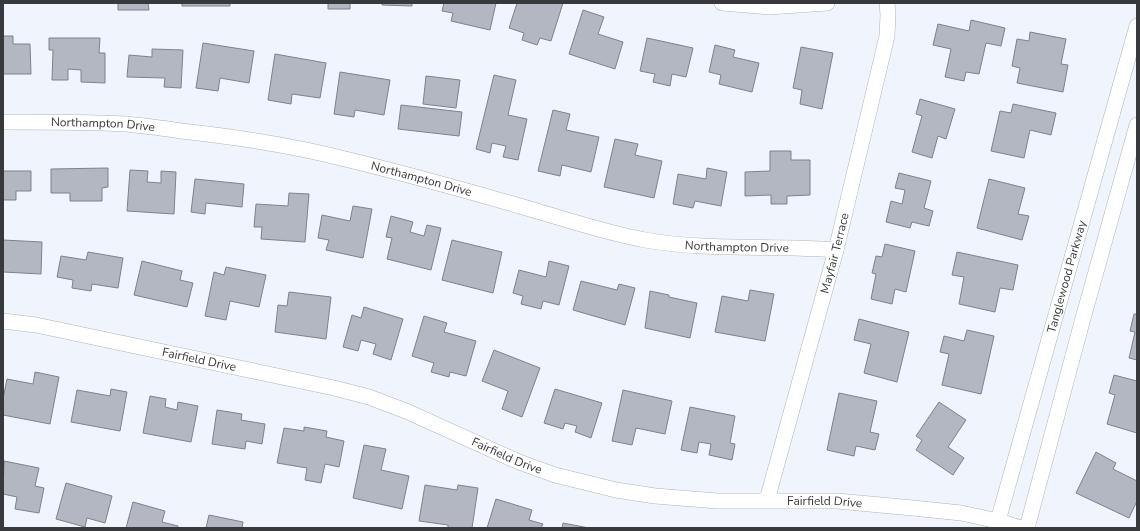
<svg xmlns="http://www.w3.org/2000/svg" width="1140" height="531" viewBox="0 0 1140 531" font-family="'Nunito Sans',sans-serif">
  <rect width="100%" height="100%" fill="#f0f4fd"/>
  <path fill="#b2b7c2" stroke="#7d828b" d="M118,3H148L149,10H118Z
    M182,3H230V6H182Z
    M328,3H350V9H328Z
    M382,3H412V6L382,5Z
    M444,3H496L490,30L451,21L453,13L442,11Z
    M517,3H563L551,41L540,38L537,45L522,40L524,33L509,28Z
    M583,10L604,17L598,34L623,42L615,69L569,54Z
    M971,20L1005,28L1001,46L986,43L979,74L966,72L964,81L945,77L951,49L933,45L938,24L969,31Z
    M1030,32L1066,39L1061,64L1068,65L1063,92L1017,83L1020,68L1012,66L1017,39L1029,41Z
    M3,36H13V44H30L31,74H3Z
    M49,38H100L99,53H105V83L81,82V70L68,69V80H52L53,50H49Z
    M647,38L693,48L686,77L672,74L670,86L653,82L655,74L640,71Z
    M203,43L254,51L249,83L220,78L218,91L196,88Z
    M715,45L735,50L733,57L759,63L752,92L719,84L721,75L709,72Z
    M801,47L833,53L822,109L800,104L802,90L793,88Z
    M152,49L183,50L181,88L164,87L165,78L127,77L129,55L152,57Z
    M275,54L326,63L320,98L292,94L291,104L268,100Z
    M340,72L390,80L384,115L355,110L354,117L334,114Z
    M494,75L516,80L508,115L527,119L518,160L503,157L506,146L492,143L490,153L476,149Z
    M426,76L460,80L456,108L423,104Z
    M920,99L955,109L946,139L938,136L932,158L912,152L922,116L916,114Z
    M1013,104L1056,113L1051,135L1030,130L1024,158L991,151L1000,111L1011,113Z
    M401,105L462,112L459,136L398,129Z
    M553,110L570,114L566,130L599,137L591,172L562,165L560,176L538,171Z
    M615,139L638,144L635,155L662,161L654,198L604,187Z
    M770,151H791V160H810V195L787,196V204H771V195L745,196V172L770,171Z
    M108,168V187L102,188V201H70V193H51V169Z
    M707,168L727,172L721,206L695,201L693,208L673,204L678,174L706,179Z
    M130,170L148,171L147,182L161,183V171L176,172L174,214L127,211Z
    M3,171H31V191H16V200H3Z
    M899,173L931,181L924,208L933,211L929,226L912,222L910,228L886,222L891,201L902,204L905,190L895,188Z
    M195,179L244,184L242,207L206,203L205,214L191,212Z
    M989,179L1025,188L1018,214L1029,216L1022,240L977,228Z
    M289,193L309,194L305,242L261,239L262,227H254L256,204L288,206Z
    M353,206L372,209L363,258L326,250L329,240L318,238L322,215L350,221Z
    M391,216L413,222L410,232L424,236L427,225L441,228L431,270L387,259L392,238L386,237Z
    M3,240L42,242L41,274L3,272Z
    M452,240L502,252L493,293L442,280Z
    M885,244L915,251L906,292L895,289L892,304L871,299L876,274L872,273L876,256L882,257Z
    M88,252L123,258L118,288L92,284L91,291L72,288L73,280L57,277L61,256L86,260Z
    M957,252L1018,265L1013,290L1000,288L995,312L959,304L964,277L952,275Z
    M142,261L182,271L180,280L193,283L187,307L134,295Z
    M549,261L569,266L559,305L543,301L541,309L521,304L523,296L513,293L519,270L546,277Z
    M226,267L266,275L259,307L230,301L226,320L205,316L214,272L224,275Z
    M581,281L617,290L619,284L635,288L625,325L573,310Z
    M750,290L774,294L765,341L715,332L722,296L748,301Z
    M650,291L669,295V297L697,303L690,338L645,328Z
    M289,292L331,297L326,339L275,332L278,305L287,306Z
    M364,307L403,319L391,360L373,354L376,344L361,340L358,351L343,347L352,315L361,318Z
    M1134,314H1137V360L1129,358L1135,332L1130,331Z
    M424,316L447,323L444,332L476,341L466,376L450,372L449,377L431,372L434,363L412,356Z
    M859,319L909,332L897,382L864,373L871,344L854,340Z
    M967,330L994,336L981,394L942,385L949,354L940,352L944,336L964,341Z
    M494,350L540,368L522,417L502,409L508,391L482,381Z
    M35,372L59,377L50,424L3,415V399L7,379L33,384Z
    M1114,375L1137,381V433L1107,424L1115,395L1109,393Z
    M111,389L127,392L120,431L71,422L77,390L110,396Z
    M555,389L602,403L591,438L575,432L577,426L565,423L563,429L544,423Z
    M623,390L672,401L665,434L636,428L632,445L612,441Z
    M839,393L877,401L870,432L879,434L875,450L856,446L854,456L827,450Z
    M150,396L166,399L165,407L177,410L178,402L198,406L191,442L143,433Z
    M939,402L966,420L948,447L964,458L953,475L916,450L922,440L916,436Z
    M690,407L735,416L730,443L735,444L732,460L709,455L711,444L699,442L697,453L681,450Z
    M217,410L242,414L241,420L265,424L262,444L246,441L245,449L212,444Z
    M304,427L327,431L326,437L344,441L339,467L325,464L321,483L305,480L307,468L277,463L284,428L304,431Z
    M364,445L386,449L381,470L409,476L402,509L353,498Z
    M1096,452L1116,463L1113,469L1137,481V501L1129,518L1076,493Z
    M4,461L39,468L35,486L44,488L39,513L15,509L17,497L3,494Z
    M66,483L112,496L105,523L87,518L85,527L56,519Z
    M425,485L457,490L458,485L478,488L472,528H448V525L419,521Z
    M496,499L532,510L529,520L543,524L541,528H487Z
    M133,502L165,511L162,522L178,526V528H126Z
    M209,515L243,522L242,528H206Z
    M563,523L589,528H562Z"/>
  <g fill="none" stroke-linecap="round" stroke-linejoin="round">
    <g stroke="#aeb4be" stroke-width="16">
      <g id="minor">
        <path d="M722,3L769,7L827,3"/>
        <path id="s1" d="M3,122C44,122 85,122 126,124C145,126 163,128 181,131C236,137 291,145 345,159C407,174 468,191 530,209C568,220 606,233 645,240C708,251 772,245 836,250"/>
        <path id="s2" d="M3,321L36,325L334,388L369,397L406,411L519,462L555,475L616,490L655,496L718,501H837L913,508L961,513L998,521L1021,528"/>
        <path id="s3" d="M767,500L836,250L887,36L888,15L887,3"/>
        <path id="s4" d="M996,528L1137,26"/>
        <path d="M1027,528L1082,322L1137,125"/>
      </g>
    </g>
    <use href="#minor" stroke="#fff" stroke-width="15"/>
  </g>
  <g text-anchor="middle" dominant-baseline="central" stroke-width="4" stroke-linejoin="round" paint-order="stroke">
    <g font-size="12" fill="#37393d" stroke="#fff">
      <text stroke="none"><textPath href="#s1" startOffset="100">Northampton Drive</textPath></text>
      <text stroke="none"><textPath href="#s1" startOffset="424">Northampton Drive</textPath></text>
      <text stroke="none"><textPath href="#s1" startOffset="748">Northampton Drive</textPath></text>
      <text stroke="none"><textPath href="#s3" startOffset="256">Mayfair Terrace</textPath></text>
      <text stroke="none"><textPath href="#s4" startOffset="261">Tanglewood Parkway</textPath></text>
      <text stroke="none"><textPath href="#s2" startOffset="200">Fairfield Drive</textPath></text>
      <text stroke="none"><textPath href="#s2" startOffset="524">Fairfield Drive</textPath></text>
      <text stroke="none"><textPath href="#s2" startOffset="848">Fairfield Drive</textPath></text>
    </g>
  </g>
  <rect width="1140" height="531" fill="none" stroke="#37393d" stroke-width="8"/>
</svg>
